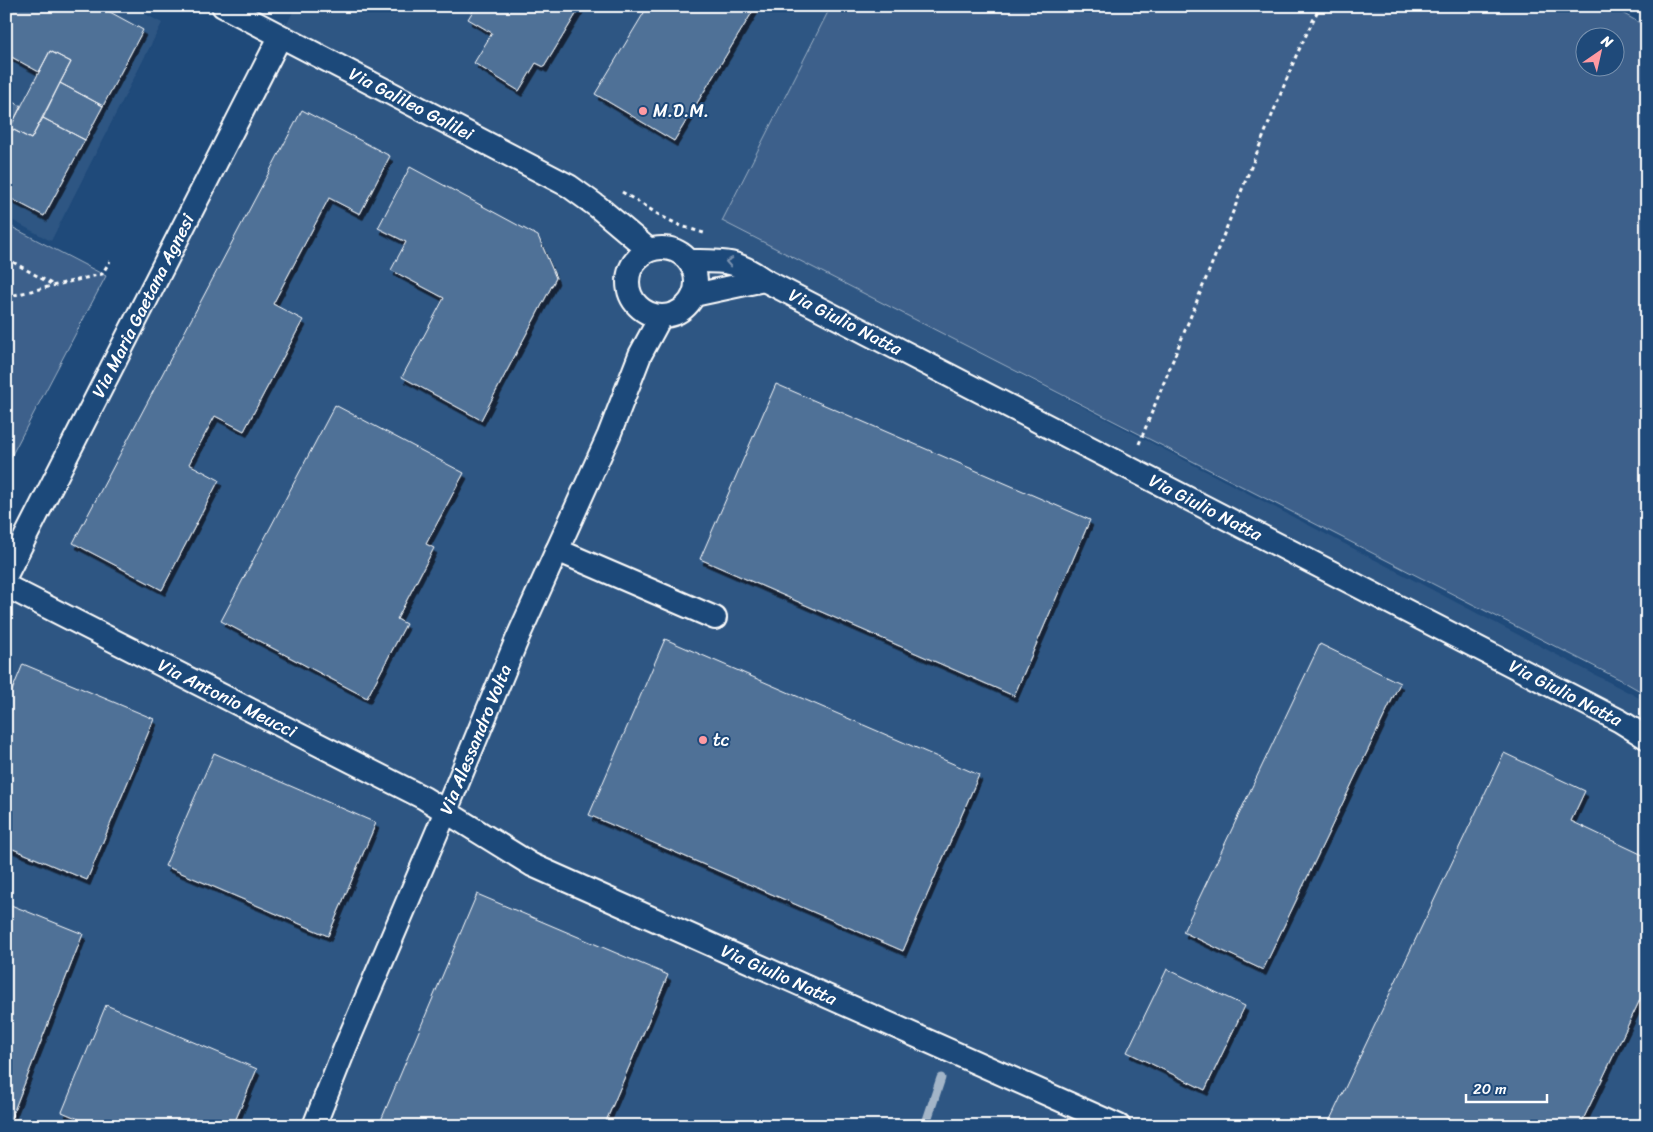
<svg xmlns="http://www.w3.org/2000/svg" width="1653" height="1132" viewBox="0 0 1653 1132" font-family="Sriracha,sans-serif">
  <defs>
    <filter id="shadow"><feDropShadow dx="3" dy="5.5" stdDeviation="0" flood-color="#0009"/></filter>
  </defs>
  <rect width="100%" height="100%" fill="#1f4a7a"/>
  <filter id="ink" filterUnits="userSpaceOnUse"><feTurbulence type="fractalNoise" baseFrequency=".02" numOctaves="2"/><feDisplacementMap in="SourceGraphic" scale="10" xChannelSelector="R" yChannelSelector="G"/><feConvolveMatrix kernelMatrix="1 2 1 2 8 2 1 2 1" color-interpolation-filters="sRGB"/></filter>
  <g filter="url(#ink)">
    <path fill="#2e5683" d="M6,6H130L162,23L51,241L6,217Z
      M293,6H831L723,219L1647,702V1126H6V584L154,284L295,8Z"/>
    <path fill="#3c618b" stroke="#9eb0c5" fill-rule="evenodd" d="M831,6H1610L1647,27V695L1621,680L722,221ZM1586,38H1616V68H1586Z
      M6,224L106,276L6,466Z"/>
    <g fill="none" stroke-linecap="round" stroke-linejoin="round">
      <path stroke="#a3b5c8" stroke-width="9" d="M925,1126L941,1078"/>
    </g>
    <path fill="#507197" stroke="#fff" filter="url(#shadow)" d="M6,6H99L143,30L103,106L60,83L71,62L50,51L39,72L6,54Z
      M476,6H581L544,67L536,63L519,91L474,63L492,33L468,19Z
      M648,6H756L674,141L595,94Z
      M50,51L71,62L31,139L10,128Z
      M60,83L103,106L85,140L43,118Z
      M6,98L21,106L10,128L31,139L43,118L85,140L44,216L6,196Z
      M302,110L390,156L360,214L329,198L273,304L303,320L244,431L215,416L189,464L219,480L162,590L73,543Z
      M410,167L538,236L556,278L481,420L402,377L444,298L391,270L406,242L378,228Z
      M776,384L1090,520L1014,696L700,559Z
      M335,405L464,473L426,544L434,548L397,619L406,624L367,698L221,621Z
      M665,639L979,775L903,951L589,815Z
      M1320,644L1400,683L1263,970L1183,932Z
      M23,664L154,719L87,880L6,846V705Z
      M214,753L376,823L328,936L165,866Z
      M1504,753L1585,791L1571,821L1647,857V985L1580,1126H1327Z
      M477,894L668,975L604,1126L379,1125Z
      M6,903L83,934L8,1126H6Z
      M1167,969L1245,1006L1205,1090L1127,1052Z
      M106,1005L257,1069L233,1126H95L62,1112Z"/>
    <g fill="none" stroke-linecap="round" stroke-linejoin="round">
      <g stroke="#fff" stroke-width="26">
        <g id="street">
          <path id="s1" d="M223,6L569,186L598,207L649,250"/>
          <circle cx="662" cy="282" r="34"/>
          <path id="s2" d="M689,261C723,261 735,259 764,280L1620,721L1647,738"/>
          <path d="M694,295L764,280"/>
          <path d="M557,550L715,618"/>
          <path id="s3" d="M6,575L280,37"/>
          <path id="s4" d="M6,586L424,798L532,865L1119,1126"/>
          <path id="s5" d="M314,1126L345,1048L446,811L518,637L609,435L640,355L661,316"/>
        </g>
      </g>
      <path stroke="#fff" stroke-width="3" stroke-dasharray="4 4" stroke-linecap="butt" d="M1641,6L1647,9
        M622,192L661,216L681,226L707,234
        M6,258L53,285
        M6,297L102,274L110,261
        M1139,444L1296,56L1320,6"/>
      <use href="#street" stroke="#1f4a7a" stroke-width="22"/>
    </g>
    <defs><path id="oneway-chevron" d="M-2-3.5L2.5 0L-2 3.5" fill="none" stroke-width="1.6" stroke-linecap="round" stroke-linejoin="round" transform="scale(1.25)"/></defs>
    <use stroke="#7992af" href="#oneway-chevron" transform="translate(729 262) rotate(-170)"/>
  </g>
  <g fill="#ff9aa2" stroke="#1f4a7a" stroke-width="2">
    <circle cx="643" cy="111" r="5"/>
    <circle cx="703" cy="740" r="5"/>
  </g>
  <g text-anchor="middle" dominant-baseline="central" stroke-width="4" stroke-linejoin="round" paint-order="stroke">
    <g font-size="18" fill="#fff" stroke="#1f4a7a">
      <text stroke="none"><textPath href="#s1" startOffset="212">Via Galileo Galilei</textPath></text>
      <text stroke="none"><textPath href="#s3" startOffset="302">Via Maria Gaetana Agnesi</textPath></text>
      <text stroke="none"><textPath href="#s2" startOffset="171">Via Giulio Natta</textPath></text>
      <text stroke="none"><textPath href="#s2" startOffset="576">Via Giulio Natta</textPath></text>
      <text stroke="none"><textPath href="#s2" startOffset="981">Via Giulio Natta</textPath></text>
      <text stroke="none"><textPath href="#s4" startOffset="248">Via Antonio Meucci</textPath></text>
      <text stroke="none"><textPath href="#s5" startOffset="419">Via Alessandro Volta</textPath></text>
      <text stroke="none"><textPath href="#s4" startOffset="866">Via Giulio Natta</textPath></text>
    </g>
    <g font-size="18" fill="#fff" stroke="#1f4a7a" text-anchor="start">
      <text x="653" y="111">M.D.M.</text>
      <text x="713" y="740">tc</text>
    </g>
  </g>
  <rect width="1653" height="1132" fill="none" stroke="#1f4a7a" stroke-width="25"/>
  <rect x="12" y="12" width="1628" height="1107" fill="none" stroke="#fff" stroke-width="2" filter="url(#ink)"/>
  <g transform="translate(1600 52) rotate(34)"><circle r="24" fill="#1f4a7a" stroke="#7992af"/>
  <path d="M0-4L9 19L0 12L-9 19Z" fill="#ff9aa2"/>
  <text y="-8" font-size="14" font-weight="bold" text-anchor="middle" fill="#ffffff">N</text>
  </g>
  <path d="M1466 1094v8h81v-8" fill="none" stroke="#ffffff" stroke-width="2.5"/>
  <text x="1473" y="1094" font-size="15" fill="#ffffff" stroke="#1f4a7a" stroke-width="4" paint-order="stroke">20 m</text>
</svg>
